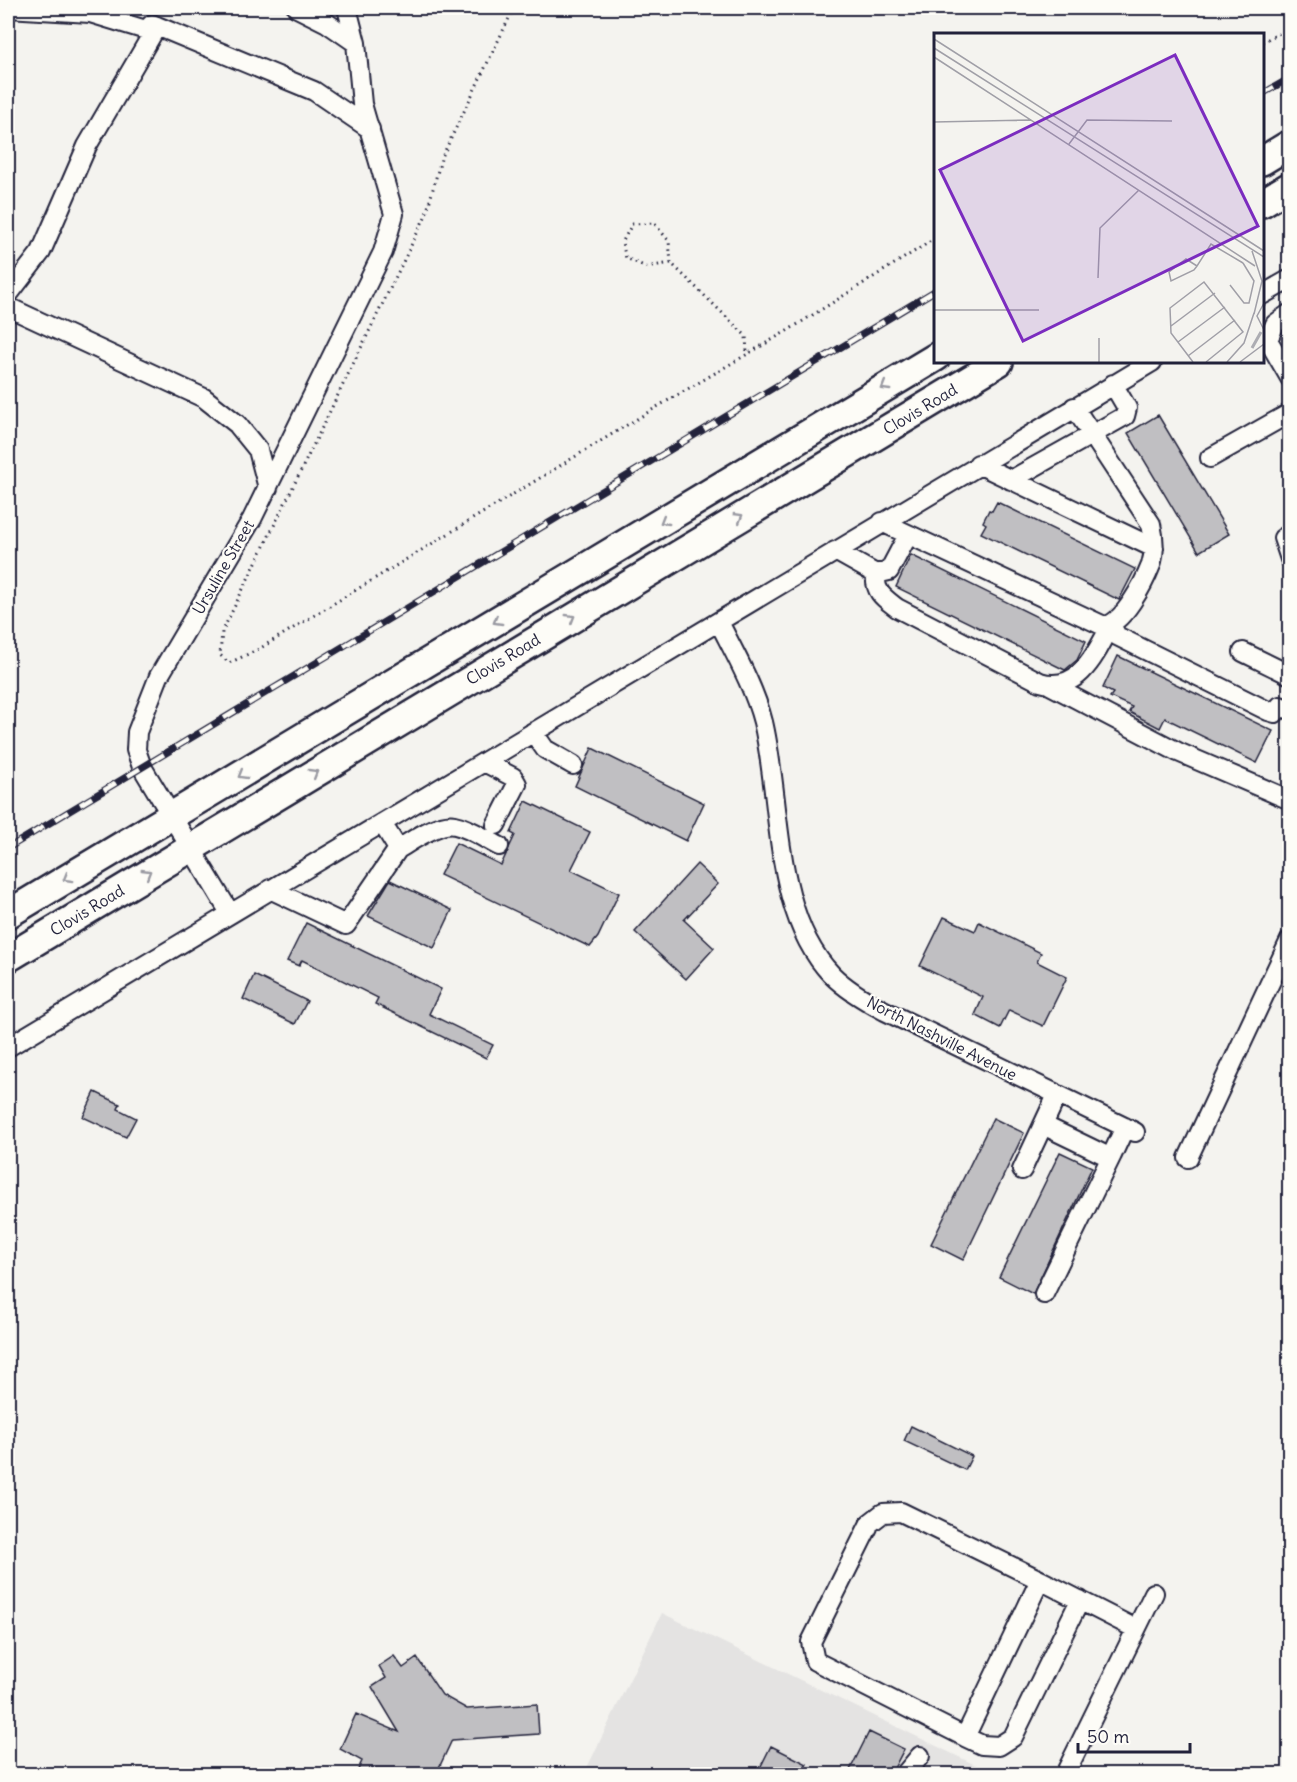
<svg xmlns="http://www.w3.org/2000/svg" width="1297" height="1782" viewBox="0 0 1297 1782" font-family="Delius,sans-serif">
  <rect width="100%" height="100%" fill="#f4f3ef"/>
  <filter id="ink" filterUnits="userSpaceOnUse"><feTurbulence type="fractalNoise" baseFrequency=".0167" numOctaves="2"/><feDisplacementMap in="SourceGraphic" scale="12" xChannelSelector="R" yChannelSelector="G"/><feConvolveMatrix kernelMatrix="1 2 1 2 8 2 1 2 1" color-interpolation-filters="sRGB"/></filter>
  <g filter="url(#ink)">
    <path fill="#e4e3e2" d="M662,1613L994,1774H584Z"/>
    <path fill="#c0bfc2" stroke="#22223b" stroke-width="1.5" d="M1158,415L1229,534L1199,552L1128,433Z
      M997,502L1135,569L1119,600L981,533L986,524L983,522L989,510L992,511Z
      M911,555L1086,641L1077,660L1065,670L896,587Z
      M1118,656L1273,731L1257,763L1165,718L1160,728L1129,712L1132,707L1110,697L1113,693L1103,688Z
      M592,748L704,803L686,841L575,786Z
      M526,801L590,832L571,870L619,893L598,937L590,947L440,875L456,843L501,865L515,835L511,833Z
      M697,864L718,884L684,920L714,948L686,979L635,932Z
      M390,880L452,910L434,948L368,916Z
      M944,917L975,931L979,922L1041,953L1037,962L1067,977L1043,1026L1009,1010L1000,1028L975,1015L983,997L920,966Z
      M306,923L441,989L429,1014L493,1045L486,1058L375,1004L378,998L302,960L299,966L287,961Z
      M254,975L307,1001L295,1024L243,999Z
      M95,1092L120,1104L118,1109L136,1118L126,1137L83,1117Z
      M993,1118L1024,1133L963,1260L931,1244Z
      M1060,1152L1092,1167L1033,1294L999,1277Z
      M911,1426L972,1456L965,1470L904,1441Z
      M394,1656L403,1668L417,1658L442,1695L467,1709L537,1704L539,1734L452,1740L436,1774H356L362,1761L340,1749L356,1714L399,1732L372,1687L386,1678L379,1666Z
      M869,1732L904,1749L891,1774H848Z
      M771,1746L807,1764L801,1774H757Z"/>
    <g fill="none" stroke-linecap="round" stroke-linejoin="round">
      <g stroke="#22223b" stroke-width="22">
        <path id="minor" d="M8,8L90,13L146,30L152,24L314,91L370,129
          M297,8L327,23L356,43
          M8,295L41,252L87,146L157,26
          M1262,295L1290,279
          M8,307L204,398L237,424L258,450L268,488
          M1290,313L1275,324L1268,340L1290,378
          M1210,458L1290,413
          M978,464L1154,548
          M1011,480L1125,416L1127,408L1113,384
          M882,522L1104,626C1123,624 1144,583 1151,565C1155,552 1154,537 1151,524L1074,407
          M1290,534L1283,538L1290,559
          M835,551L876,574L889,571L908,535
          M876,574C874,592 884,598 897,608L1040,682C1079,694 1096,653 1111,625
          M719,622C735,654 754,687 763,722C782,801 772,913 832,975C847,990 866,1001 885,1011L1135,1132
          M1111,625L1117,636L1268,711L1275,713L1280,706L1290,710
          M1243,652L1290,675
          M1050,685L1178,752L1290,800
          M533,732L545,749L573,765
          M484,762L513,777L517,784L496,825
          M398,849C412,841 439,821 455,825C470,828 485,839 499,846
          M270,889L346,925L398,849L382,823
          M230,913L142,767L136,750L137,732L159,676L252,519L383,252L394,214L362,104L356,43L347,8
          M8,1047L1152,362
          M1043,1125L1107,1156L1112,1155L1125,1127
          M1188,1158L1290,940
          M1022,1170L1057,1095
          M1044,1294L1112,1155
          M1080,1600L1013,1737L999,1746L982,1745L965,1737L1040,1580L1136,1629
          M965,1737L815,1661L811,1642L870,1523L883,1513L901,1512L1040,1580
          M905,1774L920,1756
          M1065,1774L1154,1593"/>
      </g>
      <g stroke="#22223b" stroke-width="32">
        <path id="highway" d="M1262,161L1290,144
          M1262,203L1290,186
          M8,914L936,357
          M8,958L999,362"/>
      </g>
      <path stroke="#22223b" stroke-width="3" stroke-dasharray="1.5 4.5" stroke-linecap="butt" d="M514,8L441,159L426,215L222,632L220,655L229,663L259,649L650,411L787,331L936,238
        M1262,42L1290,28
        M671,263L646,267L626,258L622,243L632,224L654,223L669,241L671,263L746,336L747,354"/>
      <use href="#minor" stroke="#fdfcf7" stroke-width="18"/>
      <use href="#highway" stroke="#fdfcf7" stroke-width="27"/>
      <g stroke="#22223b" stroke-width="7">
        <path id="rail" d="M1262,94L1290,78
          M8,848L936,290"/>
      </g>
      <use href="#rail" stroke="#fdfcf7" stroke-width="4.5" stroke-dasharray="14" stroke-linecap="butt"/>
    </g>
    <defs><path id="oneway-chevron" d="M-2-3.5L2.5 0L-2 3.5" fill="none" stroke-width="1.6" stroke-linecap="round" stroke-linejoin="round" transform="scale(1.5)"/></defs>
    <g stroke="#9a9aa2">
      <use href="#oneway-chevron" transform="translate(885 387) rotate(149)"/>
      <use href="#oneway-chevron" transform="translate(739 517) rotate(-31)"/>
      <use href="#oneway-chevron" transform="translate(664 521) rotate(149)"/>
      <use href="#oneway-chevron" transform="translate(571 618) rotate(-31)"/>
      <use href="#oneway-chevron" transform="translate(497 621) rotate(149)"/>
      <use href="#oneway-chevron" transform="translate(314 773) rotate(-31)"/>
      <use href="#oneway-chevron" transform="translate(242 775) rotate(149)"/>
      <use href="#oneway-chevron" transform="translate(147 873) rotate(-31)"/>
      <use href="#oneway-chevron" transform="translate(67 878) rotate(150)"/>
    </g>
  </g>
  <g text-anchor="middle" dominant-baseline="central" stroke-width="4.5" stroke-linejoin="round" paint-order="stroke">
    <g font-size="16" fill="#22223b" stroke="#fdfcf7">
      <text transform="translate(920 409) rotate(-31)">Clovis Road</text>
      <text transform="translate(223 567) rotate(-60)">Ursuline Street</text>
      <text transform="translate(503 659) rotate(-31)">Clovis Road</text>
      <text transform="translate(87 910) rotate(-31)">Clovis Road</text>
      <text transform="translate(942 1038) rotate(27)">North Nashville Avenue</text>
    </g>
  </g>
  <g transform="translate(934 33)">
    <rect width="330" height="330" fill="#f4f3ef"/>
    <path fill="none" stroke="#acacb2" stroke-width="3" d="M318,315L327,299"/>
    <path fill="none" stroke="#a09fa7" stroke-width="1.5" d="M0,6L330,218M0,15L330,224M0,24L321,233M0,89L97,87M135,111L153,87L238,88M318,218L328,248L320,281M263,233L252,226L235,239L237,248L260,237L263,233L277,211L309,230M164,245L166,195L205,157M296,252L310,270H315L320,248L309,230M330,270L323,283L330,297M0,277H105M237,293L281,260M165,305V329M244,309L291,274M254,323L301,287M259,329L237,300L236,275L270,249L309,299L272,329M293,329L310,310L320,280M306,329L330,311"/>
    <path fill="#7b2cbf" fill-opacity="0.15" stroke="#7b2cbf" stroke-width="3" d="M241,22L324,193L89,308L6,137Z"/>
    <rect width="330" height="330" fill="none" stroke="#22223b" stroke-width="3"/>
  </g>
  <rect width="1297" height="1782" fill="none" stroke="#fdfcf7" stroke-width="30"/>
  <rect x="15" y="15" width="1267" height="1752" fill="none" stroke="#22223b" stroke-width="2" filter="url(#ink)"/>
  <path d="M1078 1743v9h112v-9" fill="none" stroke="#22223b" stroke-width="3"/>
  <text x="1087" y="1743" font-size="18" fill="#22223b" stroke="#fdfcf7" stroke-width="4.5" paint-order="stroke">50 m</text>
</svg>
